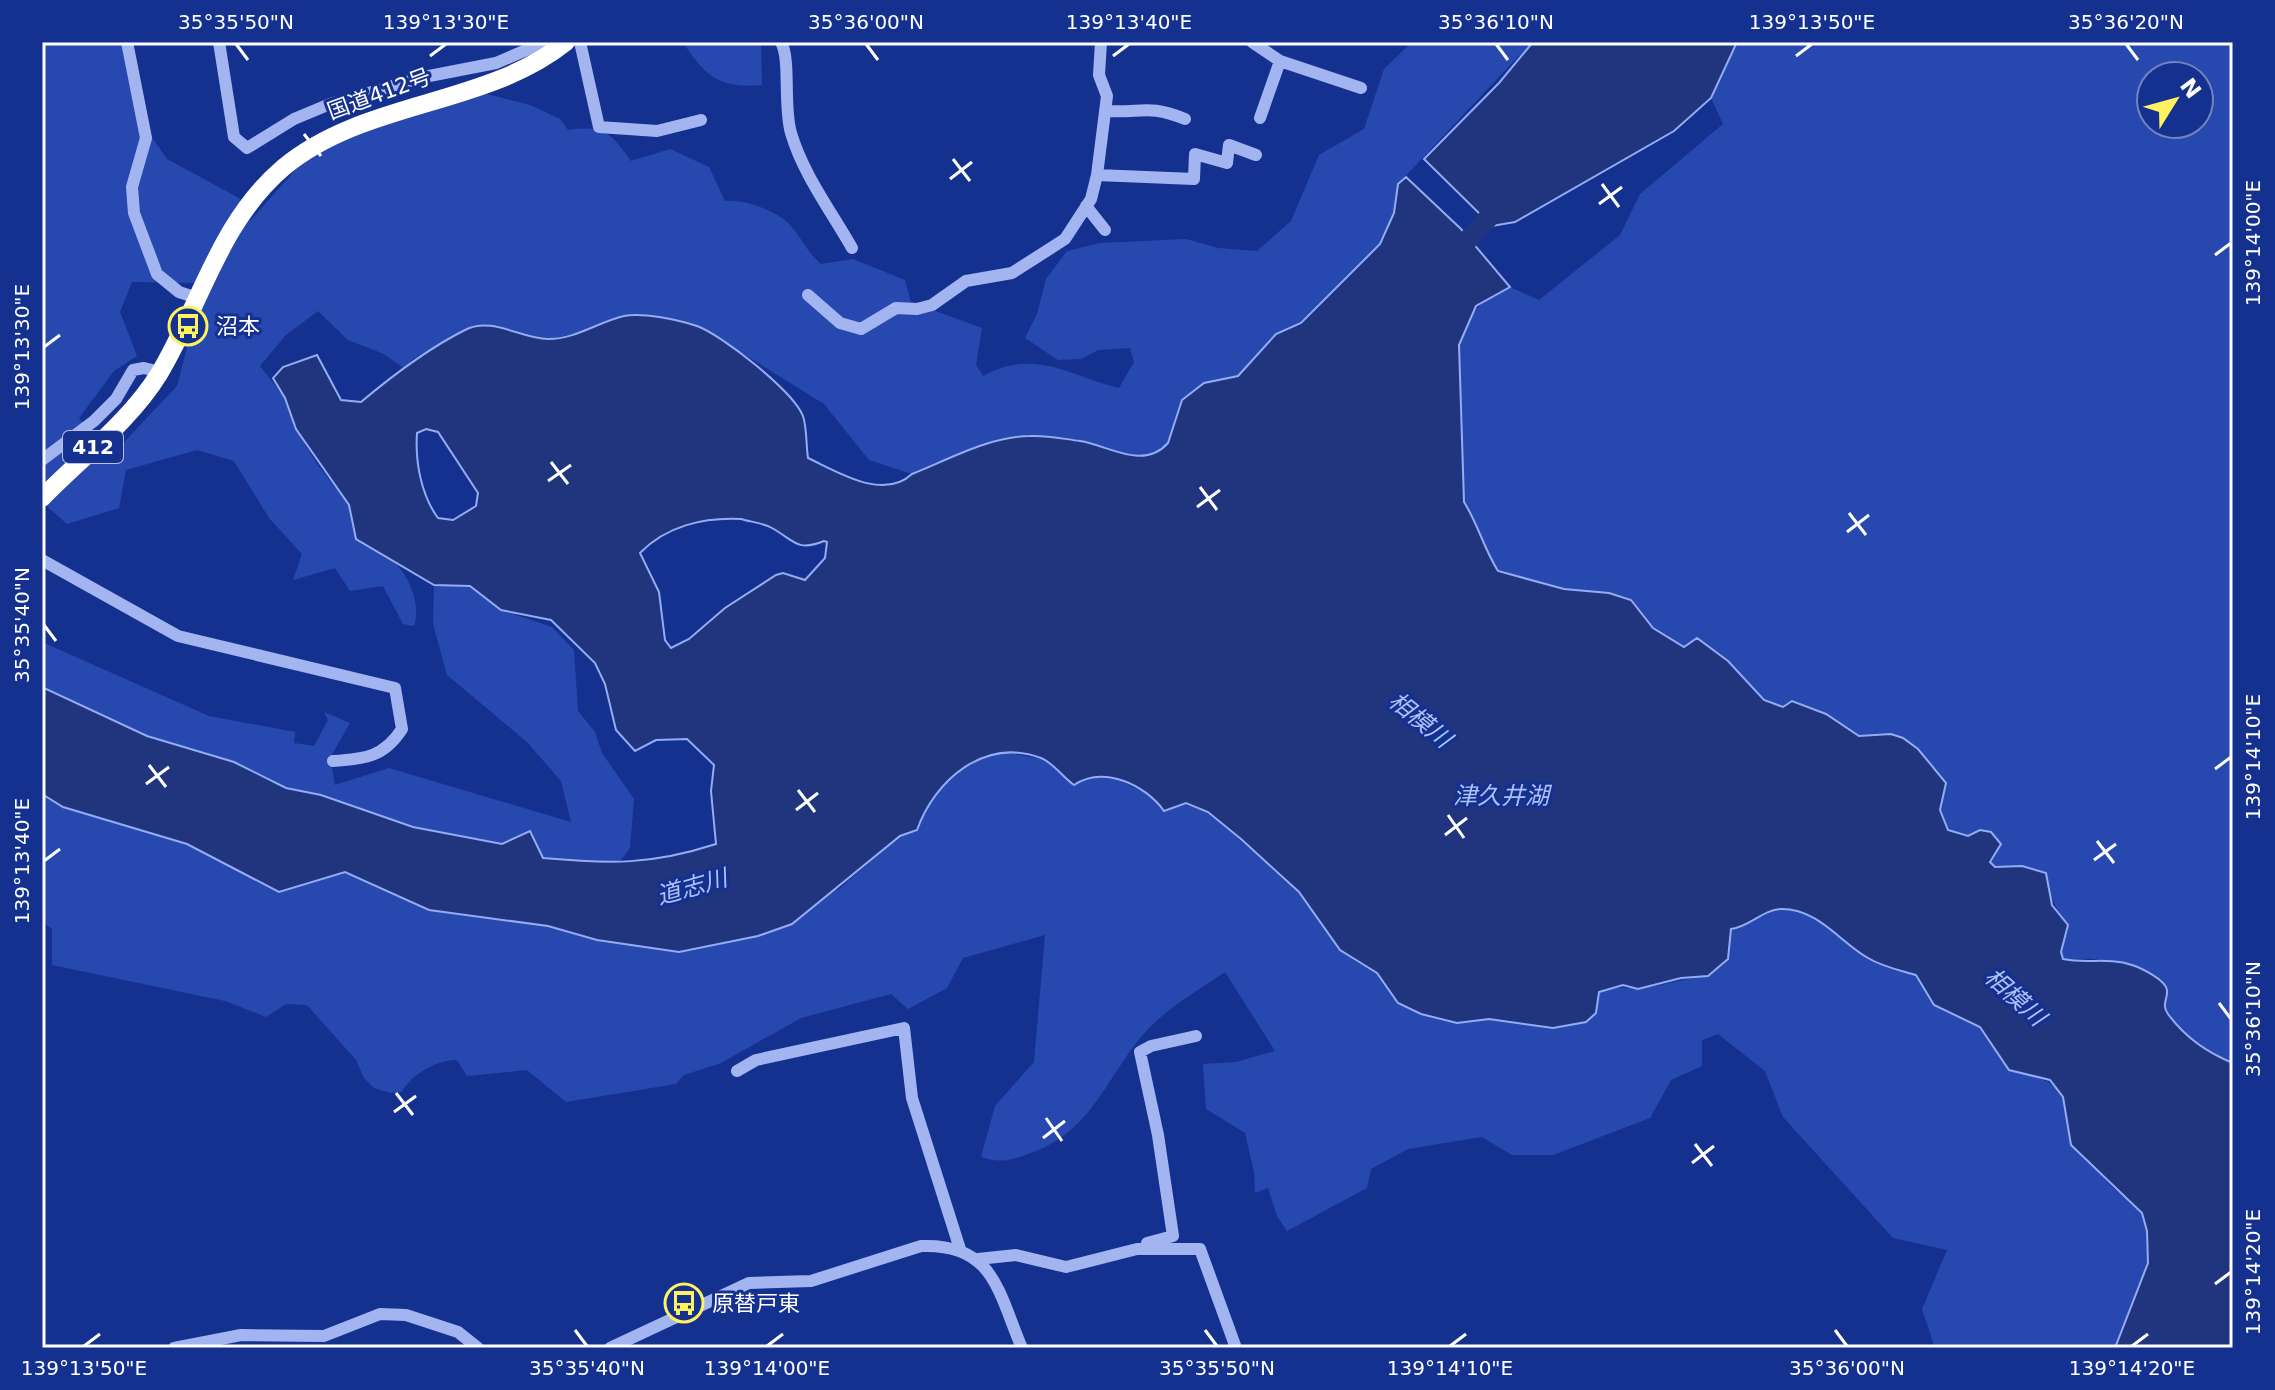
<svg xmlns="http://www.w3.org/2000/svg" width="2275" height="1390" viewBox="0 0 2275 1390" font-family="'DejaVu Sans','Noto Sans JP',sans-serif">
  <rect width="100%" height="100%" fill="#153190"/>
  <path fill="#2749af" fill-rule="evenodd" d="M42,42H123L141,122L167,159L239,198L250,221L298,167L330,142L459,87L530,105L560,119L568,130C604,125 611,133 631,161L670,149L709,167L725,201C743,199 775,210 789,224C801,236 805,250 821,264L853,259L905,280L911,302L982,328L976,365L983,376C1035,348 1067,375 1119,388L1134,362L1130,348L1098,350L1081,359L1058,360L1025,338L1037,314L1046,279L1067,251L1100,243L1186,239L1218,248L1257,251L1291,221L1319,155L1364,129L1384,69L1412,42H1532L1398,184L1394,213L1380,244L1301,323L1276,334L1238,376L1204,383L1175,419L1168,443L1163,450L1133,457L1091,443L1031,436L912,474L869,460L824,404L698,326L626,315L580,333L547,339L501,327L468,328L413,359L405,369L384,354L348,340L318,311L286,335L260,366L285,398L296,429L317,464L349,505L356,539C368,546 384,552 394,562C410,577 421,606 414,626L403,624L383,586L350,591L335,568L293,580L302,554L269,518L234,461L197,450L126,470L119,508L67,524L42,502ZM132,282L204,283L177,386L111,456L79,418L114,371L137,356L120,312Z
    M683,42H761L762,85C721,89 705,77 683,42Z
    M1737,42H2233V1063C2209,1053 2177,1034 2166,1009C2162,1000 2170,992 2165,985C2154,971 2112,960 2094,959C2084,958 2074,961 2063,959L2061,952L2068,930L2050,895L2022,866L1999,868L1991,864L2001,844L1991,832L1968,836L1948,830L1940,810L1891,734L1859,736L1826,714L1792,701L1783,707L1764,700L1728,661L1697,638L1684,647L1653,628L1631,600L1609,593L1564,589L1506,575C1486,565 1478,522 1464,502L1459,345C1467,314 1481,299 1510,287L1539,300L1620,235L1640,194L1723,124L1711,98ZM2151,76H2199V124H2151Z
    M434,585L470,586L501,610L552,627L574,650L578,711L595,732L602,753L634,799L630,848L618,864L543,858L530,831L503,844L413,827L321,795L286,788L234,762L147,736L42,687V642L209,716L295,732L294,743L314,746L328,720L324,712L350,723L330,758L335,785L389,768L571,822L561,781L527,742L447,675L433,624Z
    M996,751L1043,759L1074,785L1086,777L1118,779L1132,787L1208,812L1299,892L1353,960L1377,973L1398,1003L1457,1023L1489,1019L1553,1028L1596,1013L1599,992C1620,986 1617,988 1637,988C1652,989 1688,977 1708,976L1731,929C1750,927 1762,909 1782,909C1818,909 1840,942 1868,958C1883,967 1899,970 1916,974L1934,1005L1980,1027L2009,1070C2068,1084 2062,1087 2071,1145C2088,1158 2099,1174 2114,1189C2123,1197 2135,1201 2141,1213C2165,1254 2133,1309 2117,1348H1935L1922,1309L1947,1250L1893,1238L1783,1117L1765,1071L1718,1034L1702,1040V1066L1671,1080L1650,1118L1553,1155H1512L1482,1137L1408,1149L1371,1169L1367,1188L1287,1231L1277,1216L1268,1188L1255,1193L1254,1172L1245,1133L1206,1109L1203,1064L1236,1062L1275,1051L1225,972C1200,989 1172,1005 1150,1027C1107,1072 1095,1132 1028,1154C1009,1161 1000,1163 981,1157L995,1106L1034,1062L1045,935L963,958L947,988L908,1009L891,994L801,1018L721,1063L684,1075L676,1084L566,1102L527,1070L467,1076L457,1060C438,1059 410,1075 402,1092L391,1093L374,1088L364,1078L356,1060L307,1005L286,1004L266,1017L225,1001L52,965V929L42,921V794L63,807L187,844L279,891L345,872L429,910L548,926L597,940L839,889L900,836L917,830C930,793 959,765 996,751Z"/>
  <path fill="#20357e" stroke="#94acf3" stroke-width="2" fill-rule="evenodd" d="M1533,42H1737L1711,98L1674,131L1515,222L1492,226L1424,159L1499,83Z
    M1406,177L1461,229L1510,287L1476,306L1459,345L1464,502C1478,524 1484,549 1498,571L1564,589L1609,593L1631,600L1653,628L1684,647L1697,638L1728,661L1764,700L1783,707L1792,701L1826,714L1859,736L1891,734L1903,738L1918,749L1946,783L1940,810L1948,830L1968,836L1980,830L1991,832L2001,844L1990,862L1995,867L2022,866L2046,873L2052,905L2068,925L2061,952L2063,959C2085,964 2109,957 2132,965C2141,968 2166,980 2167,990C2168,1000 2161,1004 2168,1014C2184,1036 2208,1053 2233,1063V1348H2115L2148,1263L2147,1231L2142,1213L2071,1145L2063,1097L2050,1080L2009,1070L1980,1027L1934,1005L1916,975C1899,970 1883,967 1868,958C1840,942 1818,909 1782,909C1763,909 1750,927 1731,929L1728,959L1708,976L1681,978L1638,989L1623,985L1599,992L1596,1013L1586,1022L1553,1028L1489,1019L1457,1023L1421,1014L1398,1003L1377,973L1340,950L1299,892L1241,839L1208,812L1186,803L1164,811C1146,785 1103,765 1074,785C1064,778 1052,762 1041,758C984,737 935,780 917,830L900,836L792,924L758,936L679,952L597,940L548,926L429,910L345,872L279,892L187,844L63,807L42,794V687L147,736L234,762L286,788L321,795L413,827L502,844L530,831L543,858C611,864 651,865 716,844L711,791L714,765L687,739L656,740L635,751L616,730L605,684L595,663L551,620L501,610L470,586L434,585L356,539L349,505L296,429L285,398L273,378L283,367L317,355L341,400L361,402C392,376 429,348 465,330C492,316 521,339 548,339C576,339 598,322 624,316C642,312 679,320 697,326C722,335 793,391 803,416C807,428 806,445 808,458C838,472 883,501 912,474C950,459 988,437 1030,436C1046,435 1064,439 1080,441C1108,445 1143,471 1168,443L1182,400L1204,383L1238,376L1276,334L1301,323L1380,244L1394,213L1398,184ZM426,429L438,432L478,493L476,506L453,520L438,518C421,495 415,461 417,433ZM741,519C751,522 763,523 772,528C795,541 797,552 824,541L827,542L825,558L805,580L783,573L776,575L725,608L689,639L671,648L665,640L659,592L640,553C666,526 704,517 741,519Z"/>
  <g fill="none" stroke-linecap="round" stroke-linejoin="round">
    <path stroke="#20357e" stroke-width="20" d="M1451,258L1503,202"/>
    <path stroke="#a2b5f0" stroke-width="12" d="M127,42L146,138L132,187L134,213L157,274L179,292L197,298
      M219,42L234,137L247,148L294,119L330,104L424,77L496,63L545,42
      M580,42L599,127L657,131L701,120
      M781,42C791,60 783,106 791,133C803,174 831,211 852,248
      M1252,42L1280,61L1361,88
      M1107,111C1142,113 1149,104 1185,119
      M1260,118L1280,61
      M1097,175L1194,179L1195,154L1227,163L1229,145L1256,155
      M1086,206L1105,230
      M808,295L840,323L861,329L896,308L917,309L932,305L966,281L1012,273L1065,239L1091,199L1097,175L1107,96L1099,75L1101,42
      M42,460L94,421L116,399L133,370L144,368L160,372
      M42,560L178,636L395,688L402,729C384,757 365,759 333,761
      M737,1071L756,1060L904,1028L912,1098L960,1249
      M1147,1243L1173,1236L1158,1135L1140,1052L1151,1046L1196,1036
      M978,1259L1016,1255L1066,1267L1137,1249H1200L1236,1348
      M174,1348L241,1335L324,1336L380,1314L406,1315L458,1332L478,1348
      M610,1348L749,1283L811,1281L921,1246C994,1243 998,1292 1022,1348"/>
    <path stroke="#fff" stroke-width="18" d="M42,498C80,459 130,421 159,374C201,304 219,222 284,167C365,100 485,107 566,42"/>
  </g>
  <path fill="none" stroke="#fff" stroke-width="3" d="M236,44L248,60M866,44L878,60M1496,44L1508,60M2126,44L2138,60M430,56L446,44M1113,56L1129,44M1796,56L1812,44M304,134L321,156M301,153L323,136M953,159L970,181M950,179L972,162M1602,184L1619,207M1599,204L1622,187M2215,255L2231,243M44,347L60,335M551,462L568,484M548,481L571,465M1200,487L1217,510M1197,507L1220,490M1849,513L1866,535M1847,532L1869,515M44,625L56,641M149,765L166,787M2215,769L2231,757M146,784L169,767M798,790L815,812M796,810L818,793M1448,815L1464,838M1445,835L1467,818M2097,841L2114,863M2094,860L2116,844M44,861L60,849M2219,1003L2231,1019M396,1093L413,1115M394,1112L416,1096M1046,1118L1062,1141M1043,1138L1065,1121M1695,1144L1712,1166M1692,1163L1714,1146M2215,1284L2231,1272M575,1330L587,1346M1205,1330L1217,1346M1835,1330L1847,1346M84,1346L100,1334M767,1346L783,1334M1450,1346L1466,1334M2132,1346L2148,1334"/>
  <defs>
    <g id="bus-ring" transform="scale(2)"><circle r="9.5" fill="#153190" stroke="#fff261" stroke-width="1.5"/><path d="M-5-6H5V4H4V6H2V4H-2V6H-4V4H-5ZM-3.5-4V0h7V-4ZM-3.5 1.2v1.5H-2V1.2ZM2 1.2v1.5H3.5V1.2Z" fill="#fff261"/></g>
  </defs>
  <g fill-rule="evenodd">
    <use href="#bus-ring" x="188" y="326"/>
    <use href="#bus-ring" x="684" y="1303"/>
  </g>
  <g text-anchor="middle" dominant-baseline="central" stroke-width="6" stroke-linejoin="round" paint-order="stroke">
    <rect fill="#153190" stroke="#b9c1de" stroke-width="2" x="63" y="431" width="60" height="32" rx="6"/>
    <g font-size="20" font-weight="bold" fill="#fff">
      <text x="93" y="447">412</text>
    </g>
    <g font-size="22" fill="#fff" stroke="#153190">
      <text transform="translate(379 94) rotate(-20)">国道412号</text>
    </g>
    <g font-size="22" fill="#fff" stroke="#153190" text-anchor="start">
      <text x="216" y="326">沼本</text>
      <text x="712" y="1303">原替戸東</text>
    </g>
    <g font-size="24" font-style="italic" fill="#aec0f7" stroke="#153190">
      <text transform="translate(1420 720) rotate(39)">相模川</text>
      <text x="1501" y="796">津久井湖</text>
      <text transform="translate(692 887) rotate(-16)">道志川</text>
      <text transform="translate(2015 997) rotate(42)">相模川</text>
    </g>
  </g>
  <rect width="2275" height="1390" fill="none" stroke="#153190" stroke-width="88"/>
  <g transform="translate(2175 100) rotate(53)"><circle r="38" fill="#153190" stroke="#7383bc" stroke-width="2"/>
  <path d="M0-6L14 30L0 20L-14 30Z" fill="#fff261"/>
  <text y="-12" font-size="22" font-weight="bold" text-anchor="middle" fill="#ffffff">N</text>
  </g>
  <rect x="44" y="44" width="2187" height="1302" fill="none" stroke="#fff" stroke-width="3"/>
  <g font-size="20" text-anchor="middle" fill="#fff">
    <text x="236" y="29">35°35'50"N</text>
    <text x="446" y="29">139°13'30"E</text>
    <text x="866" y="29">35°36'00"N</text>
    <text x="1129" y="29">139°13'40"E</text>
    <text x="1496" y="29">35°36'10"N</text>
    <text x="1812" y="29">139°13'50"E</text>
    <text x="2126" y="29">35°36'20"N</text>
    <text transform="translate(2253 243) rotate(-90)" y="7">139°14'00"E</text>
    <text transform="translate(22 347) rotate(-90)" y="7">139°13'30"E</text>
    <text transform="translate(22 625) rotate(-90)" y="7">35°35'40"N</text>
    <text transform="translate(2253 757) rotate(-90)" y="7">139°14'10"E</text>
    <text transform="translate(22 861) rotate(-90)" y="7">139°13'40"E</text>
    <text transform="translate(2253 1019) rotate(-90)" y="7">35°36'10"N</text>
    <text transform="translate(2253 1272) rotate(-90)" y="7">139°14'20"E</text>
    <text x="84" y="1375">139°13'50"E</text>
    <text x="587" y="1375">35°35'40"N</text>
    <text x="767" y="1375">139°14'00"E</text>
    <text x="1217" y="1375">35°35'50"N</text>
    <text x="1450" y="1375">139°14'10"E</text>
    <text x="1847" y="1375">35°36'00"N</text>
    <text x="2132" y="1375">139°14'20"E</text>
  </g>
</svg>
